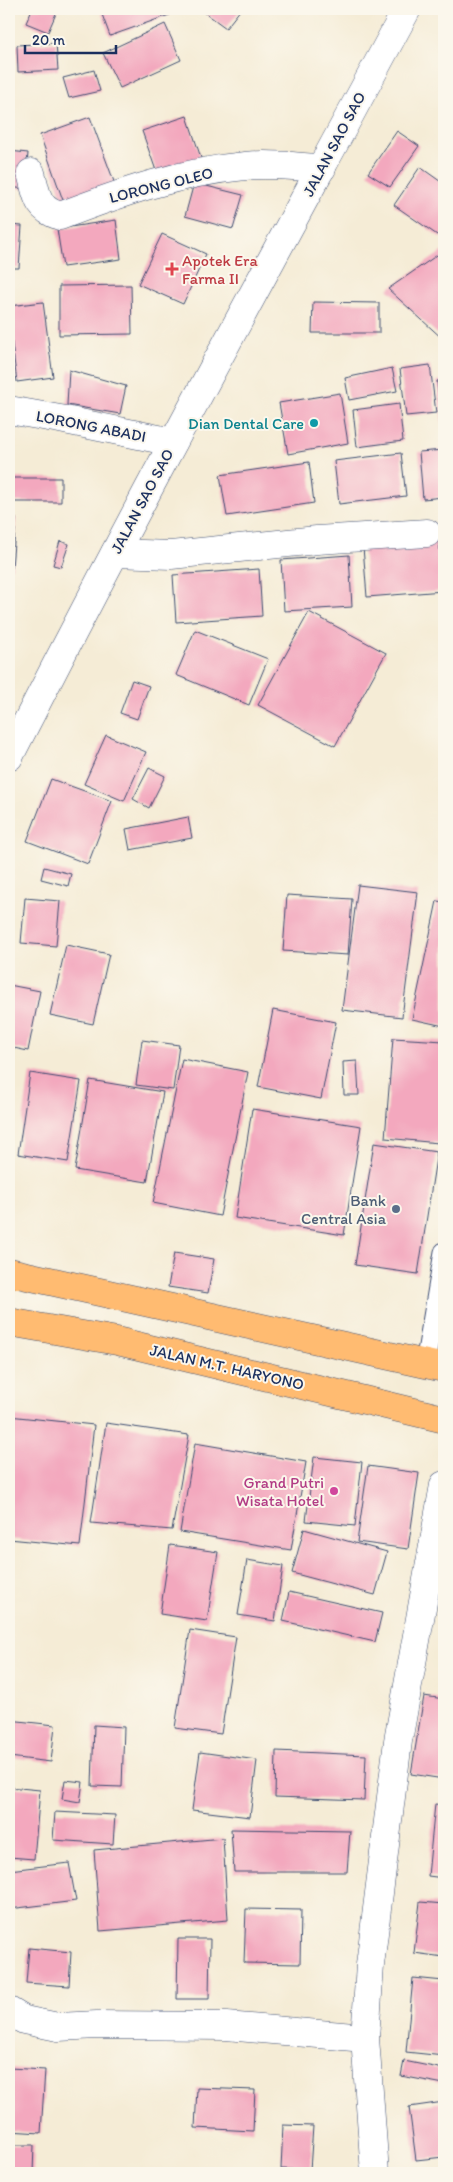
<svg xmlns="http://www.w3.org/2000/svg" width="453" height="2182" viewBox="0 0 453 2182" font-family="Itim,sans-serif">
  <rect width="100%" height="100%" fill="#fbf7ec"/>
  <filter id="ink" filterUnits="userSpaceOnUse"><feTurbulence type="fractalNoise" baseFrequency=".02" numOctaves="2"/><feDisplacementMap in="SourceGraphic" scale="10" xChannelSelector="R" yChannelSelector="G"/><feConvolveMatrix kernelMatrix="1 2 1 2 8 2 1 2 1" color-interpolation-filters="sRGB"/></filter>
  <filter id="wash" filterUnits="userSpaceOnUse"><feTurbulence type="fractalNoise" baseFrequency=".0096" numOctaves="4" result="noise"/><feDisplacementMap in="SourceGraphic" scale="20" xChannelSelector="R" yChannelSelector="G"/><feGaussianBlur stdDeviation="1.12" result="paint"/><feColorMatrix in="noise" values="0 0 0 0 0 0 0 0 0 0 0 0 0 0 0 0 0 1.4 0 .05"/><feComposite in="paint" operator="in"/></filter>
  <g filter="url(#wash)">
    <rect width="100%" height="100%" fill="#f5ecd6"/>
    <g id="blocks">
      <path fill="#f3a8be" d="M32,9H58L48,32L26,23Z
        M100,9H170L172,14L110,36Z
        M200,9H241L226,28Z
        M165,24L181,60L120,88L103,53Z
        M56,43L58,70L18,72L17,45Z
        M94,70L100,91L69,98L63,78Z
        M187,116L203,164L159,179L142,131Z
        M90,117L116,187L65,206L40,135Z
        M397,131L419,146L390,187L368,173Z
        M9,151L28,153L25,189L9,187Z
        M420,167L444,184V231L440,237L394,205Z
        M194,183L243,195L233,229L185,216Z
        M116,220L121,259L63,267L57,229Z
        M9,225L22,226L19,268H9Z
        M162,234L206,254L183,304L138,284Z
        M443,251L444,252V340L388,289Z
        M131,285L132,334L59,335V286Z
        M43,302L53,377L17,382L9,321V306Z
        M313,302L379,303V333H312Z
        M430,365L436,413L406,416L400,369Z
        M392,368L397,391L349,400L345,378Z
        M69,370L126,386L120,414L67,405Z
        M444,380V430H443L437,381Z
        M340,393L348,443L288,454L279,403Z
        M399,404L403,441L357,447L353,410Z
        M444,450V497L423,499L419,452Z
        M401,453L406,496L339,504L334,461Z
        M309,462L314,503L227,516L220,475Z
        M9,478H61V502H9Z
        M9,517L16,518L12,568H9Z
        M60,541L69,544L61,567L53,565Z
        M439,541L443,591L367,597L363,547Z
        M349,555L352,607L284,611L281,560Z
        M259,569L262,616L176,622L173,575Z
        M309,612L386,653L335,746L258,705Z
        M195,630L268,659L249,705L176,675Z
        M132,680L149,686L137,719L120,713Z
        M106,735L146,752L124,801L84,784Z
        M149,768L165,776L149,808L133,799Z
        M51,779L112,801L88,864L27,841Z
        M188,817L192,838L130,850L126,829Z
        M44,867L71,874L68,886L41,879Z
        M358,885L418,892L402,1017L342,1010Z
        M287,895L352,899L348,955L283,951Z
        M25,898L60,901L56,946L21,943Z
        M437,901L444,902V1026L412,1019Z
        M66,945L109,954L93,1024L50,1015Z
        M9,985L40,991L28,1051L9,1047Z
        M273,1010L336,1022L321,1099L258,1087Z
        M393,1038L444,1041V1072L439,1143L385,1138Z
        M142,1040L179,1045L173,1090L136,1085Z
        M182,1059L248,1072L220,1216L153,1203Z
        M357,1061L359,1095H344L343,1062Z
        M9,1072L14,1073L10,1104H9Z
        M30,1073L81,1081L68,1162L18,1154Z
        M90,1080L163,1092L147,1182L75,1170Z
        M252,1109L361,1126L344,1235L235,1218Z
        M374,1143L437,1152L418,1274L355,1265Z
        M174,1253L214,1259L208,1293L168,1287Z
        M9,1416L94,1425L80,1546L9,1539Z
        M106,1423L189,1435L172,1530L91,1523Z
        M195,1443L306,1462L291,1550L180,1532Z
        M314,1457L362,1462L355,1526L306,1521Z
        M368,1466L419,1473L408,1549L357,1542Z
        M304,1529L387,1552L375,1595L292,1573Z
        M170,1545L218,1552L207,1621L160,1614Z
        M247,1560L283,1566L275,1621L238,1615Z
        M289,1592L382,1613L375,1642L283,1621Z
        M190,1630L236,1637L221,1734L175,1728Z
        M424,1696L444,1699V1779L411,1774Z
        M9,1720L55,1725L51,1762L9,1757Z
        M94,1725L124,1727L122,1787L92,1786Z
        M276,1751L366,1755L364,1800L275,1797Z
        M200,1752L257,1760L250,1817L192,1810Z
        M65,1780L83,1782L80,1802L62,1799Z
        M9,1787L40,1790L34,1859L9,1857Z
        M435,1804L444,1805V1878L428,1876Z
        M55,1812L115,1815L113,1844L53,1840Z
        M231,1829L350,1831L347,1872H234Z
        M223,1838L228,1920L100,1931L94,1850Z
        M69,1863L76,1901L9,1909V1870Z
        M420,1902L444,1904V1957L414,1953Z
        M246,1909L301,1910L300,1964L244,1963Z
        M178,1939H210L209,1999H177Z
        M29,1948L71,1952L69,1986L26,1983Z
        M413,1978L444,1981V2056L406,2052Z
        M404,2061L444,2069V2084L401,2076Z
        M9,2068L45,2070L41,2133L9,2131Z
        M197,2088L255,2090L253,2131L195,2128Z
        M444,2102V2157L416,2160L409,2107Z
        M283,2125L313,2126L310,2170L281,2169Z
        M9,2145H34L33,2173H9Z"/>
    </g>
  </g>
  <g filter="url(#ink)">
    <use href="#blocks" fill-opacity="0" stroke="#3c4b70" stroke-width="1"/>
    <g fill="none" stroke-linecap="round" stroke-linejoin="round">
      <g stroke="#3c4b70" stroke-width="21">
        <path id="service" d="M425,1364L444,1252"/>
      </g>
      <g stroke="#3c4b70" stroke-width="29">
        <path id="minor" d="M31,173C37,194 36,209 60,216C120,193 180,172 245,166C270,163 297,167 322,168
          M9,410L60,419L173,442
          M115,553L171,555L317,540L427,533
          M9,2011L24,2020L58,2027L97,2025L226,2026L365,2038
          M375,2173L365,2038L370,1965L398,1741L444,1485"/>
      </g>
      <g stroke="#3c4b70" stroke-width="29">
        <path id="tertiary" d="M9,757C137,505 273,258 407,9"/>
      </g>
      <g stroke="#3c4b70" stroke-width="29">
        <path id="trunk" d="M9,1272L444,1368
          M9,1322L117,1341L444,1419"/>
      </g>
      <use href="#service" stroke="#fff" stroke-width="19"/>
      <use href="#minor" stroke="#fff" stroke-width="28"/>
      <use href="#tertiary" stroke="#fff" stroke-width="28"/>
      <use href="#trunk" stroke="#ffbb71" stroke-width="28"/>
    </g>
  </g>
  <path fill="#e0444e" stroke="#fbf7ec" stroke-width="2" d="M169.5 261.5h5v5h5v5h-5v5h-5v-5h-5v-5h5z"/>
  <circle fill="#0f9aa8" stroke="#fbf7ec" stroke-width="2" cx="314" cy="423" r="5"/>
  <circle fill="#5c6f8a" stroke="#fbf7ec" stroke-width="2" cx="396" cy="1209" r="5"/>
  <circle fill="#d1479c" stroke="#fbf7ec" stroke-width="2" cx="334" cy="1491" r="5"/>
  <g text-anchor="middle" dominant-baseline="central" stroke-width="4" stroke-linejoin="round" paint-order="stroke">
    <g font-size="16" fill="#1b2f5e" stroke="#fbf7ec">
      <text transform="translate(334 144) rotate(-62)">JALAN SAO SAO</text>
      <text transform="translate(161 185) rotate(-14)">LORONG OLEO</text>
      <text transform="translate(91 426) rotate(11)">LORONG ABADI</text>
      <text transform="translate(142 501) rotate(-62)">JALAN SAO SAO</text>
      <text transform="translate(227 1367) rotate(13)">JALAN M.T. HARYONO</text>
    </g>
    <g font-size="16" fill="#be3a42" stroke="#fbf7ec" text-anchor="start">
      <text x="182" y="260">Apotek Era<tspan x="182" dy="18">Farma II</tspan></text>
    </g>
    <g font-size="16" fill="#0d838f" stroke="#fbf7ec" text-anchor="end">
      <text x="304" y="423">Dian Dental Care</text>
    </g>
    <g font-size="16" fill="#4e5e75" stroke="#fbf7ec" text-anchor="end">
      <text x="386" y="1200">Bank<tspan x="386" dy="18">Central Asia</tspan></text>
    </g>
    <g font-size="16" fill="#b23c85" stroke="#fbf7ec" text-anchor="end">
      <text x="324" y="1482">Grand Putri<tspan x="324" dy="18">Wisata Hotel</tspan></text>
    </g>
  </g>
  <rect width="453" height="2182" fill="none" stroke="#fbf7ec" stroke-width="30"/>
  <path d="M25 45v8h91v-8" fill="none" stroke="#1b2f5e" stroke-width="2.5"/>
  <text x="32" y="45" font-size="15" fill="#1b2f5e" stroke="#fbf7ec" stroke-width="4" paint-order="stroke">20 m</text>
</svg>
